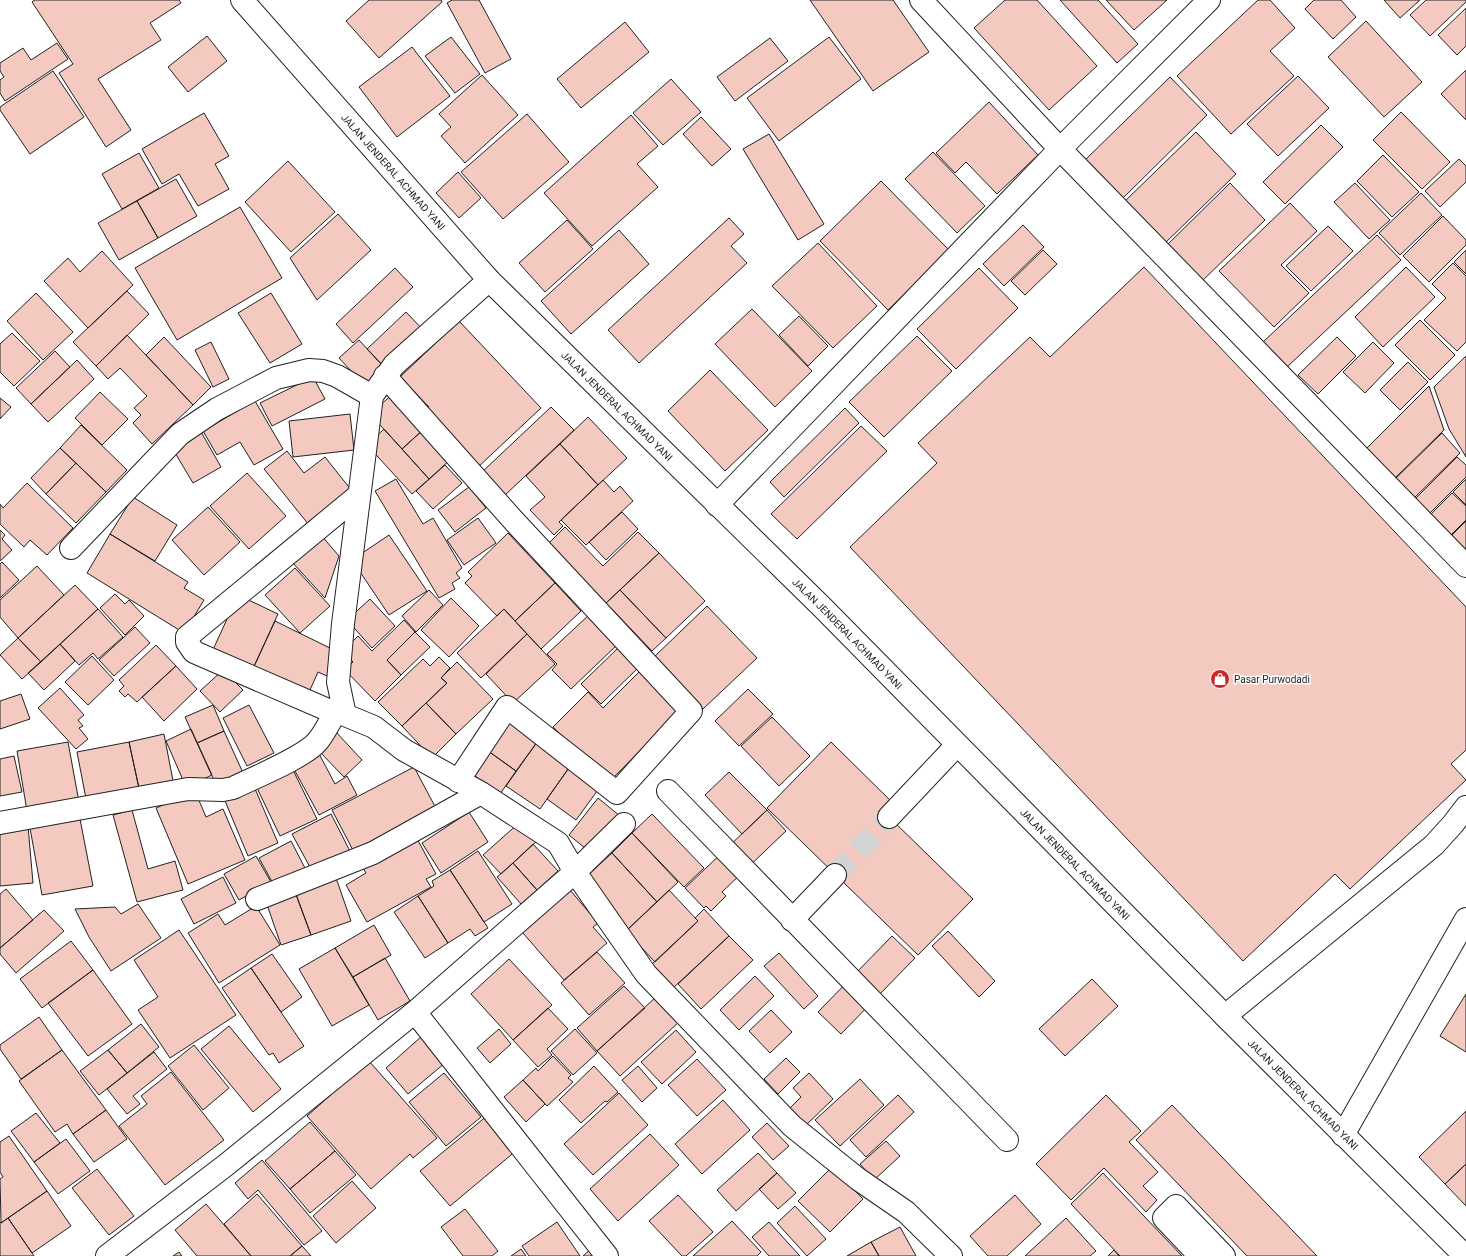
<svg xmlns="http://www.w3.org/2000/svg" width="1466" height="1256" viewBox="0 0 1466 1256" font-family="Roboto,sans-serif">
  <rect width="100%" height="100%" fill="#fff"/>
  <path fill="#f3c9c0" stroke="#222" d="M35,0H179L181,3L150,23L161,40L98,79L131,130L106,147L59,73L73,64L32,2Z
    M369,0H441L442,2L379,58L346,21Z
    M452,0H479L511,59L485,73L447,3Z
    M810,0H893L929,52L873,91Z
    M1005,0H1037L1097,66L1049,110L974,28Z
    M1060,0H1098L1138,44L1117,63Z
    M1106,0H1167L1134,30Z
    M1258,0H1270L1295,28L1270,51L1294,76L1231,134L1177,76Z
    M1314,0H1341L1356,17L1333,39L1305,9Z
    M1384,0H1420L1400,18Z
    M1426,0H1466V2L1430,36L1410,15Z
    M1466,8V46L1457,55L1438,35Z
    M1366,21L1422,82L1384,117L1328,57Z
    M625,22L649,52L581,108L557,79Z
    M207,36L227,61L188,92L168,67Z
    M451,37L480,74L455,93L425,56Z
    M829,37L861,79L779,141L747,98Z
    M770,38L788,61L735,101L717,77Z
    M57,43L68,59L5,101L0,93V80L4,77L0,71V63L23,48L31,60Z
    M412,47L450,96L397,137L359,87Z
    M1466,70V120L1441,94Z
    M53,71L84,117L30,154L0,110V107Z
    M482,75L518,115L465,163L441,136L451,127L439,114Z
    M1298,76L1329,108L1278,156L1247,124Z
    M1170,77L1207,115L1120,201L1082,163Z
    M671,79L701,112L663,145L633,113Z
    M989,102L1038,155L997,194L966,162L955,173L936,153Z
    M1401,112L1450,162L1422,189L1373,140Z
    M204,113L229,156L215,164L229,189L198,206L179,174L162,184L142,149Z
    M527,114L569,162L503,219L461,172Z
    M631,115L658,146L637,164L658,187L592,246L544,193Z
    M701,117L731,149L712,166L683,134Z
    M1321,125L1343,147L1285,204L1263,182Z
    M1196,132L1236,174L1162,246L1122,204Z
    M769,134L824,224L798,240L743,149Z
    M933,152L985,206L957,233L905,179Z
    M139,153L159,188L122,209L102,174Z
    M1383,155L1419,192L1392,217L1357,181Z
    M1459,159L1466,166V182L1440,207L1425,191Z
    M288,161L335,212L291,252L245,202Z
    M458,172L481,198L459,218L436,193Z
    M176,179L197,216L158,238L137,201Z
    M881,181L949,250L888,310L820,241Z
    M1230,183L1265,220L1200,283L1165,247Z
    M1355,183L1390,220L1369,239L1334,202Z
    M1421,193L1442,215L1400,255L1379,233Z
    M137,201L158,238L119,260L98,223Z
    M1290,203L1317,231L1281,265L1309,293L1274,327L1219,271Z
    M240,207L282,278L177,340L135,268Z
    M338,214L371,250L317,300L290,258Z
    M1443,216L1466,240V245L1429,282L1403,256Z
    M729,218L744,234L731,246L747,263L639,363L608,330Z
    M567,220L593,249L545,292L519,263Z
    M1023,225L1044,247L1004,286L983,264Z
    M1328,226L1353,251L1311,291L1286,266Z
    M619,230L649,264L571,334L541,301Z
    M1377,235L1401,260L1287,367L1263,342Z
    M818,243L877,306L833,348L772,286Z
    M1043,250L1057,264L1025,295L1011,281Z
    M1466,250V274L1454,262Z
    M102,251L133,285L88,328L44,281L68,258L80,272Z
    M1453,263L1466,276V342L1457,351L1424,320L1446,298L1432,284Z
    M1144,267L1466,607V750L1451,764L1466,780L1350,889L1335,874L1243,961L850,547L937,463L918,443L1030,337L1050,357Z
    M1406,267L1435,297L1383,347L1355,317Z
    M395,268L413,287L353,343L336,324Z
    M979,268L1018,308L956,369L917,329Z
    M127,291L149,314L96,366L73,342Z
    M36,293L73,332L43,360L7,321Z
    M271,293L302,344L270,363L238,313Z
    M752,309L812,371L775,407L715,344Z
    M406,312L424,331L385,368L367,349Z
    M799,316L828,346L808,366L779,335Z
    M1420,320L1455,355L1430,380L1395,345Z
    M459,321L541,408L476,469L423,413L429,407L400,377Z
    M12,333L40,361L14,386L0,372V344Z
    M127,335L193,405L152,444L133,423L141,415L134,408L147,396L120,368L108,379L96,366Z
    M917,336L952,371L884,437L849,402Z
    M164,337L211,387L193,405L146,355Z
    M1337,337L1356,356L1318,394L1298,375Z
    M359,340L385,368L365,386L339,358Z
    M211,342L229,379L213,387L195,350Z
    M1373,342L1394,363L1365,393L1343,372Z
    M55,351L70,367L31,404L16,388Z
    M1466,356V457L1449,429L1434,387Z
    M77,360L94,379L48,422L31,404Z
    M1408,362L1428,382L1400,410L1380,390Z
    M710,370L768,430L725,471L668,411Z
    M313,377L325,399L272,426L260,403Z
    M1429,386L1444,430L1392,481L1363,452Z
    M100,392L128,419L102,445L75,418Z
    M394,393L425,428L402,449L370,414Z
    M0,398L11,407L0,419Z
    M255,401L283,449L254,465L240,442L217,455L203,431Z
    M551,407L574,430L503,497L481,473Z
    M845,408L859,423L784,497L770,482Z
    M350,414L354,450L293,457L289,421Z
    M588,417L627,458L598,485L560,444Z
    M81,425L127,470L106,492L60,448Z
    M861,426L887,451L797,539L771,514Z
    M425,428L452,458L429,479L402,449Z
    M384,429L429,479L412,494L367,445Z
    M200,430L221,467L193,483L171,446Z
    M1442,433L1460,453L1411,501L1392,482Z
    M560,444L598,485L559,522L563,526L554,535L530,510L545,497L526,476Z
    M60,448L76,463L46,494L31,478Z
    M287,451L304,473L325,457L352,491L309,525L264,469Z
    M1457,457L1466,465V477L1426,517L1412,502Z
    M76,463L106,492L76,523L46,494Z
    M445,465L462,483L433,509L416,491Z
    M247,473L286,516L249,549L210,506Z
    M396,479L423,524L433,518L462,568L456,573L460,578L452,583L455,589L439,598L375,491Z
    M1466,479V505L1453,492Z
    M603,480L614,492L620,486L633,501L586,545L561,520Z
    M27,483L73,528L47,555L30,540L24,547L0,524V504L3,508Z
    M469,487L486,508L455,532L438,510Z
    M1452,493L1466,506V520L1447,539L1427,518Z
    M133,497L177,525L155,561L110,534Z
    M208,507L240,542L204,575L172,540Z
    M622,512L638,529L606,560L589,542Z
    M478,518L496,543L464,565L447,540Z
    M1466,521V557L1448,539Z
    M565,527L603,566L638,532L659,553L606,603L549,543Z
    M0,530L5,535L2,539L12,550L0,561Z
    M508,533L555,583L515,621L504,609L497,616L465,583L472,576L468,572Z
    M110,534L188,582L184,588L204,600L184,633L87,573Z
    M320,534L339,556L325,598L291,561Z
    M389,535L427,591L389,615L352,560Z
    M659,553L705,601L666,638L620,590Z
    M2,562L19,580L0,598V564Z
    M37,566L64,595L18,638L0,617V600Z
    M295,568L330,606L300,633L265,595Z
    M555,583L581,611L541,649L515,621Z
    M75,585L98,609L41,662L18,638Z
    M429,590L443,605L416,632L402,616Z
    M620,590L666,638L652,651L606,603Z
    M115,594L125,604L129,600L144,616L125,635L100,608Z
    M238,595L278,614L251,673L211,654Z
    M451,598L479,626L449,657L421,630Z
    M370,599L395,626L372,648L347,620Z
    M707,606L757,658L703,709L654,657Z
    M98,609L123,637L98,659L93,653L79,665L60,644Z
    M504,609L527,634L481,678L457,653Z
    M590,614L618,644L571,689L552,670L557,664L547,654Z
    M404,620L415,632L387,660L401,675L375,701L345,670L353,662L343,651L358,636L372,651Z
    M275,621L340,653L329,677L318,672L306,699L251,673Z
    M135,627L150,643L114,676L99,660Z
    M415,632L430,647L401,675L387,660Z
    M527,634L555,664L513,703L486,674Z
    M18,638L41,662L22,679L0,655Z
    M60,644L75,661L44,690L28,673Z
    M156,645L176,666L137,702L128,694L125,697L119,691L124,686L119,680Z
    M620,646L640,666L601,704L581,684Z
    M92,656L114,680L88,705L65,682Z
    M439,657L450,668L441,678L447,683L402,726L378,702L423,659L430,666Z
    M457,662L493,699L456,734L426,703L447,683L441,678Z
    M176,666L197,689L164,721L142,697Z
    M643,668L683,707L609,782L553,727L588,692L603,708Z
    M223,670L243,690L220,712L200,691Z
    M60,688L84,715L78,720L83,726L79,728L88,739L76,749L38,708Z
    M748,689L773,714L739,746L715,721Z
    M21,694L30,719L0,729V701Z
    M426,703L456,734L432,758L402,726Z
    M213,705L224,731L197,743L185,717Z
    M249,705L274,753L247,766L223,718Z
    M508,714L540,738L516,771L484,748Z
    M772,717L810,756L779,786L741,746Z
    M191,729L212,775L186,787L166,741Z
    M224,731L244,775L217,787L197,743Z
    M336,732L362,760L344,777L317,749Z
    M164,734L174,786L140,793L129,742Z
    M540,738L573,762L540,809L506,786Z
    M68,742L79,802L27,811L17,751Z
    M129,742L140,793L87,804L77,752Z
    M831,742L894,804L885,813L973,899L918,955L767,808Z
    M316,748L335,784L347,776L357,795L319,815L290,762Z
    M484,748L516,771L500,794L468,771Z
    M14,756L22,792L0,796V759Z
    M573,762L603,783L576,820L547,799Z
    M414,767L438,812L356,856L332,810Z
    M293,770L317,819L280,836L257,788Z
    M729,772L767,810L742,834L705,795Z
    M253,784L278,843L248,856L223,796Z
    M195,791L206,817L223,809L245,860L188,884L156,808Z
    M598,798L620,816L591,853L569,835Z
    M132,810L148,869L175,861L183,890L137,902L113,815Z
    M767,810L786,831L722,892L726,896L711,911L706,906L704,908L685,888Z
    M469,812L488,842L441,873L422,843Z
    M331,814L352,855L311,869L292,834Z
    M652,814L704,868L684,887L632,833Z
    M80,819L93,886L42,895L30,828Z
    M520,822L537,841L501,874L483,855Z
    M28,826L33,883L0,886V829Z
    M414,833L436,874L426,879L431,887L367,922L346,885L366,873L360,863Z
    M632,833L678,882L657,902L612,853Z
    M291,841L307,872L276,889L259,858Z
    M533,844L558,871L537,890L513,863Z
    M478,851L512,904L484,922L450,870Z
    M612,853L657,902L626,931L586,877Z
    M256,856L271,882L239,900L224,874Z
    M513,863L537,890L521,904L497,877Z
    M450,870L488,928L475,936L470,929L448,943L418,896L434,886L432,881Z
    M335,875L351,921L311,935L294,889Z
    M223,877L236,903L194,924L181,899Z
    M6,889L33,920L0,948V894Z
    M294,889L311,935L281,945L265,899Z
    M570,890L598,923L593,927L607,943L564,980L522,932Z
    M669,890L698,921L655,962L626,931Z
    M418,896L448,943L425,958L394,912Z
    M138,904L161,938L111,971L89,937L75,909L115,907L121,914Z
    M256,906L280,945L219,983L188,933L218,914L225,925Z
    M704,909L729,936L673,988L651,965L698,921L695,918Z
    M44,910L64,931L16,973L0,954V948Z
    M374,925L391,955L353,977L335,948Z
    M179,930L236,1015L170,1058L138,1010L158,997L134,960Z
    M948,931L995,981L979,997L932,946Z
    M729,936L753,960L701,1009L678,984Z
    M892,936L915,958L841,1034L818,1012Z
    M71,941L93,970L42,1008L20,979Z
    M335,948L369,1005L332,1026L299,969Z
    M597,952L625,983L589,1015L561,983Z
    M779,953L818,996L804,1009L764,966Z
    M272,954L302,997L281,1012L251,968Z
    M385,958L410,1001L378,1020L353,977Z
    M509,959L552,1005L513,1040L471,994Z
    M251,968L304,1046L279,1063L273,1053L269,1055L222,988Z
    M93,970L132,1024L88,1056L48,1003Z
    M755,976L774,996L739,1030L720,1010Z
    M1092,979L1118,1006L1065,1056L1039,1029Z
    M624,986L645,1008L597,1051L577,1028Z
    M1466,994V1052L1440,1036Z
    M656,997L679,1022L620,1076L597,1051Z
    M548,1008L568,1029L547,1049L552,1055L538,1067L513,1040Z
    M771,1010L792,1032L770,1053L749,1031Z
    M39,1017L62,1050L21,1079L0,1049V1045Z
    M141,1024L159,1047L127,1073L108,1050Z
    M229,1026L281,1089L253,1112L201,1049Z
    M499,1029L511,1044L490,1063L477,1048Z
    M575,1029L597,1053L573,1075L551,1051Z
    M676,1030L696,1052L662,1084L641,1062Z
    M422,1036L445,1063L408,1094L386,1068Z
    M194,1045L229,1088L203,1110L168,1066Z
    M62,1050L106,1110L73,1134L67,1124L55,1132L19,1081Z
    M108,1050L127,1073L99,1095L80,1071Z
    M154,1052L167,1069L133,1096L140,1104L127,1114L107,1089Z
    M553,1056L571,1075L568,1078L573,1082L547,1106L523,1080L536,1068L538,1071Z
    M786,1058L800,1072L778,1094L764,1079Z
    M697,1059L726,1090L697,1116L668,1085Z
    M369,1061L437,1138L413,1158L410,1154L371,1189L307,1116Z
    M594,1066L618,1092L607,1102L605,1101L581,1123L559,1100Z
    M638,1066L657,1088L642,1102L622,1080Z
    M171,1072L224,1140L165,1185L119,1126L147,1104L141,1096Z
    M444,1073L481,1117L446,1146L409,1102Z
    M809,1073L833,1099L803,1128L787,1111L801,1097L793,1088Z
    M860,1079L884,1105L840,1146L815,1120Z
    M523,1080L545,1104L526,1122L504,1097Z
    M619,1093L648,1125L593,1175L564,1144Z
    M898,1095L914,1112L866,1157L850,1140Z
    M1106,1095L1141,1131L1129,1142L1158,1172L1143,1186L1157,1200L1146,1212L1104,1168L1071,1200L1036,1164Z
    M723,1100L750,1130L702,1174L675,1144Z
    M1172,1105L1317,1256H1247L1136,1140Z
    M106,1110L127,1139L94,1162L73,1134Z
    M1466,1111V1164L1445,1184L1419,1157Z
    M36,1113L60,1143L34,1162L11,1131Z
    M488,1115L517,1150L450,1206L420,1171Z
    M310,1122L335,1151L290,1189L265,1161Z
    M767,1123L789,1146L773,1160L752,1137Z
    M650,1134L679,1165L618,1221L590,1189Z
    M9,1136L47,1191L1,1223L0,1179L3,1177L0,1172V1142Z
    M66,1139L90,1171L58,1194L34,1162Z
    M886,1141L900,1156L874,1180L860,1164Z
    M335,1151L356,1175L310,1213L290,1189Z
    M758,1153L777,1173L736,1211L717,1190Z
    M262,1160L322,1231L304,1245L258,1190L248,1199L235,1183Z
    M1466,1164V1206L1445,1184Z
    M832,1167L863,1199L830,1232L798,1201Z
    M97,1169L134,1216L109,1235L72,1188Z
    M777,1173L796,1193L778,1209L759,1189Z
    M1103,1173L1182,1256H1120L1071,1204Z
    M352,1181L376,1208L336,1243L313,1216Z
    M47,1191L71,1226L32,1253L8,1218Z
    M257,1194L302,1246L290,1256H251L224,1224Z
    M678,1195L713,1232L686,1256H682L649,1221Z
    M1015,1195L1041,1224L1007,1256H988L970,1236Z
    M206,1204L251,1256H197L175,1230Z
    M795,1206L826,1239L807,1256L777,1223Z
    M465,1209L498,1251L492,1256H463L441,1227Z
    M8,1218L32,1253L34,1256H0V1222L1,1223Z
    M1066,1218L1096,1251L1090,1256H1025Z
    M732,1221L761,1252L757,1256H693Z
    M557,1222L580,1256H529L522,1246Z
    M769,1222L800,1256H769L752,1237Z
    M900,1227L916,1256H879L871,1242Z
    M871,1242L879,1256H847Z
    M302,1246L311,1256H290Z
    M592,1248L599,1256H583Z
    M521,1249L526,1256H511Z
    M1114,1250L1119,1256H1108Z
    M179,1252L182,1256H173Z"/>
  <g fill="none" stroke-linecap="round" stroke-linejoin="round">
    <path stroke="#d3d3d3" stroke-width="22" stroke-dasharray="22 11" stroke-linecap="butt" d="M835,875L889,817"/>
    <g stroke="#222" stroke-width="24">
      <path id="minor" d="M921,0L1060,149L1466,566
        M489,280L394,365L372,396L343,624L338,682L345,715L374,727L404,750L481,793L558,843L575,872L646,974L792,1126L858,1179L906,1212L951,1256
        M385,376L514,521L691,711L617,793L507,707L458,781
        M717,505L1060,149L1209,0
        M71,548L180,434L217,409L276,378L309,370L323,371L337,376L372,396
        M335,713L194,652L187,642V637L359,495
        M668,791L1007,1140
        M889,817L957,745
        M0,823L188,789L223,790L233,788C253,778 303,758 317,742C324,734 329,723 335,713L345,715
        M257,899L373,853L481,793
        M792,920L835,875
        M415,1012L607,1256
        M1225,1016L1434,845L1453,824L1466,807
        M107,1256L226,1165L415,1012L575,872L624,824
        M1200,1256L1164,1218L1176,1206L1224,1256"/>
    </g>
    <g stroke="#222" stroke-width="24">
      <g id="major">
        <path id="s1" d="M242,0L489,280L822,607L1225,1016L1465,1256"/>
        <path d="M1343,1135L1466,919"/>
      </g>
    </g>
    <use href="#minor" stroke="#fff" stroke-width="22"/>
    <use href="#major" stroke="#fff" stroke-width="22"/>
  </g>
  <defs>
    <g id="shop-disc" transform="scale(1)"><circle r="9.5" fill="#c62828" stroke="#fff"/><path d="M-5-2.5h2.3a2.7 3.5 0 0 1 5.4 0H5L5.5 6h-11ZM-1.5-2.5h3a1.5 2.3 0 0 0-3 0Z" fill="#fff"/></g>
  </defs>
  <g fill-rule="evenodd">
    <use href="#shop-disc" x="1220" y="679"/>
  </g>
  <g text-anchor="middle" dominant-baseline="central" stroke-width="3" stroke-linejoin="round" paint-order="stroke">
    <g font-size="10" fill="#222" stroke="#fff">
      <text stroke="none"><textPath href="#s1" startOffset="229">JALAN JENDERAL ACHMAD YANI</textPath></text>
      <text stroke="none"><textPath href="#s1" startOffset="553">JALAN JENDERAL ACHMAD YANI</textPath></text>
      <text stroke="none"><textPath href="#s1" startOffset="877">JALAN JENDERAL ACHMAD YANI</textPath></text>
      <text stroke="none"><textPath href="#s1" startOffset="1201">JALAN JENDERAL ACHMAD YANI</textPath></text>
      <text stroke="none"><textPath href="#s1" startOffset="1525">JALAN JENDERAL ACHMAD YANI</textPath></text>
    </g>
    <g font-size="10" fill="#222" stroke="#fff" text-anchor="start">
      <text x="1234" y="679">Pasar Purwodadi</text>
    </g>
  </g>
</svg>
